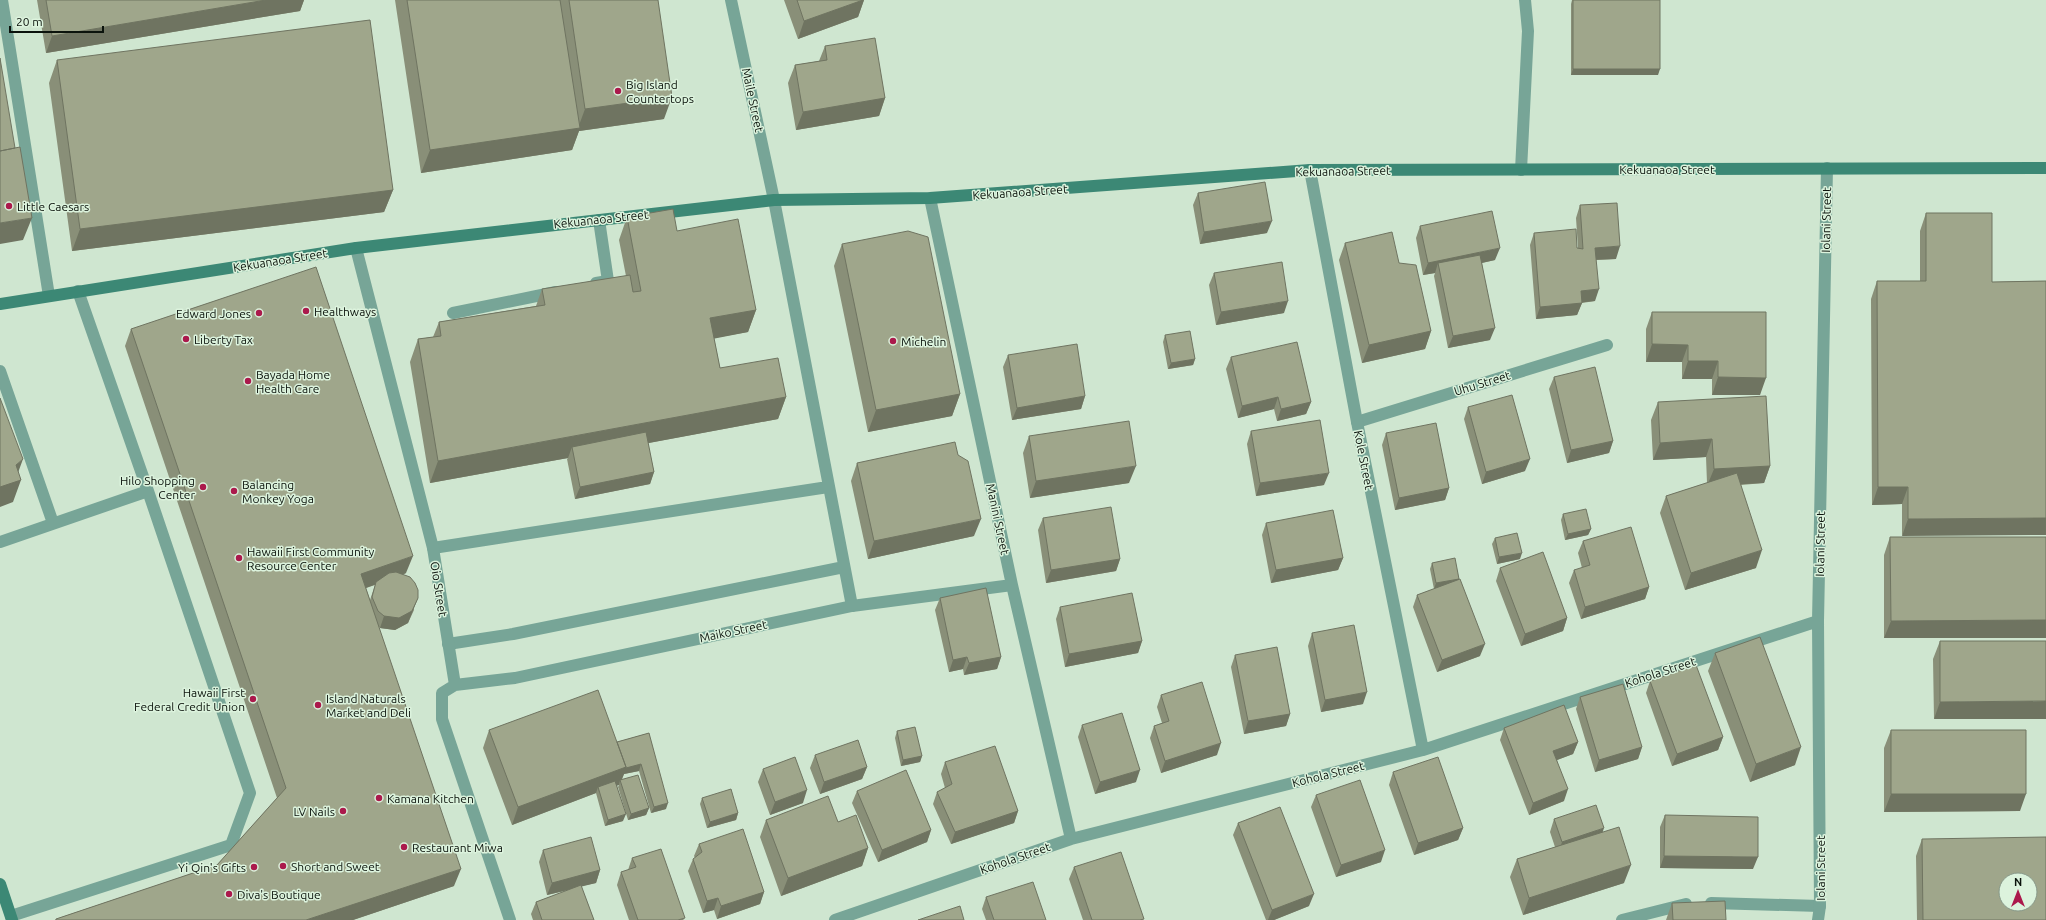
<svg xmlns="http://www.w3.org/2000/svg" width="2046" height="920" viewBox="0 0 2046 920" font-family="Ubuntu,sans-serif">
  <rect width="100%" height="100%" fill="#cfe6d0"/>
  <g fill="none" stroke-linecap="round" stroke-linejoin="round">
    <path stroke="#77a597" stroke-width="12" d="M2,0L49,296
      M731,0L774,200L852,606
      M1521,170L1528,31L1525,0
      M596,283L608,281L599,220
      M453,313L556,292
      M0,371L53,523
      M1357,422L1607,345
      M0,542L148,491
      M433,548L828,487
      M448,644L513,634L844,567
      M1711,903L1820,906
      M11,916L231,845L250,793L148,491L78,291
      M1622,920L1686,904"/>
    <path stroke="#77a597" stroke-width="12" d="M1310,170L1357,422L1423,750
      M930,198L1012,585L1071,839
      M356,248L433,548L455,685L442,693V719L510,920
      M455,685L515,678L852,606L1012,585
      M835,920L1071,839L1423,750L1818,621
      M1818,920L1820,906L1818,621L1827,168"/>
    <path stroke="#3c8875" stroke-width="12" d="M0,304L356,248L774,200L930,198L1310,170L2046,168
      M0,884L12,920"/>
  </g>
  <path fill="#898f78" fill-rule="evenodd" d="M37,0H304L300,11L46,53Z
    M395,0H658L664,119L579,131L572,150L421,173Z
    M784,0H864L858,17L798,39Z
    M1572,0H1660L1658,75H1571V4Z
    M825,46L885,98L879,116L796,130L788,83L795,65L819,61Z
    M57,60L393,190L384,212L72,251L49,83Z
    M1198,193L1267,233L1200,244L1193,205Z
    M1580,205L1616,259L1596,260L1595,301L1582,303L1577,315L1536,319L1530,245L1534,233L1578,248L1576,218Z
    M1926,213L1992,282L2046,281L1902,536V504L1872,505L1871,299L1877,281H1920V231Z
    M627,217L677,231L756,310L748,332L714,338L720,368L786,397L778,419L648,443L654,472L650,484L575,499L567,459L568,458L430,483L410,362L418,339L433,337L439,322L536,306L542,289L626,276L619,240Z
    M1420,226L1495,260L1482,263L1490,340L1448,348L1434,276L1435,273L1423,275L1416,238Z
    M1345,243L1399,263L1431,331L1425,349L1362,363L1339,260Z
    M842,244L960,394L952,416L868,432L834,266Z
    M1214,273L1284,313L1216,325L1209,285Z
    M1652,312H1766L1760,395H1712V379H1682V362H1646V329Z
    M131,329L406,573L403,575L414,610L408,623L395,630L380,628L379,627L454,886L353,920H55L56,919L217,865L277,798L125,346ZM375,585L370,600L366,588Z
    M1165,335L1195,359L1193,365L1168,369L1163,342Z
    M1008,355L1085,396L1081,409L1012,420L1003,367Z
    M1231,357L1311,402L1306,414L1277,421L1274,409L1238,418L1226,369Z
    M1554,377L1613,441L1609,453L1567,463L1549,389Z
    M1658,402L1770,466L1764,483L1741,485L1756,568L1685,590L1660,513L1666,496L1707,483L1706,457L1653,460L1651,420Z
    M1468,407L1525,471L1482,484L1464,419Z
    M1251,431L1324,485L1256,496L1247,444Z
    M1386,433L1449,488L1445,500L1395,510L1382,445Z
    M1029,436L1129,483L1030,498L1023,453Z
    M857,463L974,536L868,559L851,481Z
    M1563,514L1591,529L1588,535L1565,540L1561,520Z
    M1043,518L1120,559L1116,571L1046,583L1038,530Z
    M1266,523L1343,558L1338,570L1271,583L1262,535Z
    M1890,537H2046V638H1884V555Z
    M1495,538L1520,559L1497,564L1492,544Z
    M1583,541L1649,587L1645,599L1581,619L1569,583L1574,570L1582,568L1578,553Z
    M1432,563L1459,579L1480,656L1437,672L1413,607L1417,595L1434,589L1430,569Z
    M1500,568L1567,618L1563,631L1521,646L1496,581Z
    M940,598L1001,657L997,669L964,675L963,669L949,672L935,610Z
    M1060,607L1142,641L1138,653L1065,667L1056,619Z
    M1312,633L1363,704L1321,712L1308,646Z
    M1940,641H2046L1934,719L1933,659Z
    M1715,653L1795,765L1750,782L1708,671Z
    M1235,655L1290,714L1286,726L1244,734L1231,667Z
    M1650,681L1723,737L1718,750L1672,766L1646,693Z
    M1161,695L1217,755L1161,773L1150,738L1154,726L1162,723L1157,707Z
    M1580,697L1642,747L1638,759L1595,772L1576,709Z
    M1082,725L1136,782L1095,794L1078,737Z
    M1504,728L1578,742L1573,754L1557,760L1564,801L1529,815L1500,740Z
    M489,730L617,742L649,733L666,809L651,813L639,771L624,774L621,780L649,808L646,815L628,820L618,787L619,785H617L623,821L605,826L596,793L512,825L483,748Z
    M1891,730L2020,811L1884,812V748Z
    M897,731L922,756L920,762L901,766L895,738Z
    M815,755L867,767L862,779L820,794L810,768Z
    M945,762L1018,811L1014,823L951,844L933,804L937,792L945,788L941,774Z
    M763,769L803,803L770,815L758,782Z
    M1393,772L1463,828L1458,840L1414,855L1389,785Z
    M857,791L931,830L927,842L878,862L852,803Z
    M1316,795L1381,862L1336,877L1311,807Z
    M702,798L738,813L736,820L707,828L700,804Z
    M1665,815L1753,869L1660,868V827Z
    M1554,819L1603,832L1624,883L1523,915L1510,877L1517,859L1555,847L1550,832Z
    M766,820L838,822L868,848L862,866L781,896L760,837Z
    M1238,823L1309,906L1274,920H1266L1233,835Z
    M1922,839L2046,920H1917L1916,856Z
    M699,844L764,892L760,904L717,919L714,910L703,913L688,871L693,859L695,858L694,856Z
    M543,850L600,870L596,883L581,886L594,920H533L531,914L536,902L569,890L547,895L539,862Z
    M632,858L684,920H629L617,885L621,872L628,870Z
    M1074,867L1143,920H1083L1069,879Z
    M986,897L1046,920H986L982,909Z
    M1672,903L1726,920H1666Z"/>
  <path fill="#6f7461" d="M266,0H304L300,11L46,53L52,36Z
    M863,0H864L858,17L798,39L804,21Z
    M1573,69H1660L1658,75H1571Z
    M672,97L664,119L579,131L572,150L421,173L430,150L578,128L585,109Z
    M885,98L879,116L796,130L803,112Z
    M393,190L384,212L72,251L80,229Z
    M32,218L23,240L0,244V223Z
    M1272,221L1267,233L1200,244L1204,232Z
    M1620,246L1616,259L1590,260L1595,248Z
    M1500,248L1495,260L1440,272L1438,263L1435,273L1423,275L1428,263Z
    M1599,289L1595,301L1576,303L1581,291Z
    M1288,301L1284,313L1216,325L1221,312Z
    M1582,303L1577,315L1536,319L1540,307Z
    M756,310L748,332L702,341L710,318Z
    M1495,328L1490,340L1448,348L1453,336Z
    M1431,331L1425,349L1362,363L1369,345Z
    M1652,344L1688,345L1682,362H1646Z
    M1195,359L1193,365L1168,369L1171,363Z
    M1688,361H1718L1712,379H1682Z
    M1718,377L1766,378L1760,395H1712Z
    M960,394L952,416L868,432L876,410Z
    M1085,396L1081,409L1012,420L1017,408Z
    M786,397L778,419L574,457L572,447L568,458L430,483L438,461Z
    M1278,397L1274,409L1238,418L1242,406Z
    M1311,402L1306,414L1277,421L1281,409Z
    M1712,439L1706,457L1653,460L1660,443Z
    M1613,441L1609,453L1567,463L1571,450Z
    M23,459L15,481L21,480L13,502L0,507V487L16,465Z
    M1530,459L1525,471L1482,484L1486,472Z
    M1136,466L1129,483L1030,498L1036,481Z
    M1770,466L1764,483L1707,486L1714,469Z
    M654,472L650,484L575,499L580,487Z
    M1329,473L1324,485L1256,496L1260,483Z
    M1878,487H1908L1902,504L1872,505Z
    M1449,488L1445,500L1395,510L1399,498Z
    M2046,518V535L1902,536L1908,519Z
    M981,519L974,536L868,559L874,541Z
    M1591,529L1588,535L1565,540L1568,534Z
    M1762,550L1756,568L1685,590L1691,573Z
    M1522,553L1520,559L1497,564L1499,557Z
    M413,556L406,573L355,592L361,574Z
    M1343,558L1338,570L1271,583L1276,570Z
    M1120,559L1116,571L1046,583L1051,570Z
    M1459,579L1457,585L1434,589L1436,583Z
    M1649,587L1645,599L1581,619L1585,607Z
    M418,598L408,623L395,630L380,628L384,616Z
    M1567,618L1563,631L1521,646L1525,634Z
    M2046,620V638H1884L1891,621Z
    M1142,641L1138,653L1065,667L1069,654Z
    M1485,644L1480,656L1437,672L1442,660Z
    M967,657L963,669L949,672L953,660Z
    M1001,657L997,669L964,675L969,663Z
    M1367,692L1363,704L1321,712L1325,700Z
    M2046,701V719H1934L1940,702Z
    M1290,714L1286,726L1244,734L1248,721Z
    M1723,737L1718,750L1672,766L1677,754Z
    M1578,742L1573,754L1549,763L1553,751Z
    M1221,743L1217,755L1161,773L1165,761Z
    M1642,747L1638,759L1595,772L1599,760Z
    M1801,747L1795,765L1750,782L1756,764Z
    M922,756L920,762L901,766L903,760Z
    M641,764L639,771L624,774L621,782L620,780L619,785L599,792L598,787L596,793L512,825L518,807L626,767Z
    M867,767L862,779L820,794L824,782Z
    M1140,770L1136,782L1095,794L1100,782Z
    M1568,789L1564,801L1529,815L1533,803Z
    M807,790L803,803L770,815L775,802Z
    M1891,794H2026L2020,811L1884,812Z
    M668,803L666,809L651,813L654,807Z
    M649,808L646,815L628,820L631,814Z
    M1018,811L1014,823L951,844L955,832Z
    M738,813L736,820L707,828L710,822Z
    M626,814L623,821L605,826L608,820Z
    M1463,828L1458,840L1414,855L1418,843Z
    M1604,828L1600,840L1558,855L1562,842Z
    M931,830L927,842L878,862L882,850Z
    M868,848L862,866L781,896L788,878Z
    M1385,850L1381,862L1336,877L1341,865Z
    M1664,856L1758,857L1753,869L1660,868Z
    M1631,865L1624,883L1523,915L1529,898Z
    M461,869L454,886L353,920H306Z
    M600,870L596,883L547,895L552,883Z
    M764,892L760,904L717,919L721,906Z
    M1314,894L1309,906L1274,920H1268L1272,910Z
    M718,898L714,910L703,913L707,901Z"/>
  <path fill="#9fa68b" stroke="#6f7461" fill-rule="evenodd" d="M46,0H266L52,36Z
    M407,0H560L580,128L430,150Z
    M569,0H658L672,97L585,109Z
    M797,0H863L804,21Z
    M1573,0H1660V69H1573Z
    M370,20L393,190L80,229L57,60Z
    M875,38L885,98L803,112L795,65L827,60L825,46Z
    M0,58L15,148L0,151Z
    M20,147L32,218L0,223V151Z
    M1265,182L1272,221L1204,232L1198,193Z
    M1617,203L1620,246L1595,248L1599,289L1581,291L1582,303L1540,307L1534,233L1576,229L1577,248L1583,249L1580,205Z
    M673,209L677,231L738,219L756,310L710,318L720,368L778,358L786,397L438,461L418,339L441,336L439,322L545,305L542,289L630,275L633,292L641,291L627,217Z
    M1492,211L1500,248L1428,263L1420,226Z
    M1926,213H1992V282L2046,281V518L1908,519V487H1878L1877,281H1926Z
    M908,231L928,237L960,394L876,410L842,244Z
    M1392,232L1399,263L1416,265L1431,331L1369,345L1345,243Z
    M1480,255L1495,328L1453,336L1438,263Z
    M1282,262L1288,301L1221,312L1214,273Z
    M316,267L413,556L361,574L461,869L306,920H56V919L217,865L286,788L131,329Z
    M1652,312H1766V378L1718,377V361H1688V345L1652,344Z
    M1190,331L1195,359L1171,363L1165,335Z
    M1297,342L1311,402L1281,409L1278,397L1242,406L1231,357Z
    M1077,344L1085,396L1017,408L1008,355Z
    M1595,367L1613,441L1571,450L1554,377Z
    M1512,395L1530,459L1486,472L1468,407Z
    M1766,396L1770,466L1714,469L1712,439L1660,443L1658,402Z
    M0,398L23,459L16,465L21,480L0,487Z
    M1320,420L1329,473L1260,483L1251,431Z
    M1129,421L1136,466L1036,481L1029,436Z
    M1436,423L1449,488L1399,498L1386,433Z
    M646,432L654,472L580,487L572,447Z
    M955,442L958,455L968,461L981,519L874,541L857,463Z
    M1737,473L1762,550L1691,573L1666,496Z
    M1111,507L1120,559L1051,570L1043,518Z
    M1586,509L1591,529L1568,534L1563,514Z
    M1333,510L1343,558L1276,570L1266,523Z
    M1631,527L1649,587L1585,607L1574,570L1590,565L1583,541Z
    M1517,533L1522,553L1499,557L1495,538Z
    M1890,537H2046V620L1891,621Z
    M1543,552L1567,618L1525,634L1500,568Z
    M1455,558L1459,579L1436,583L1432,563Z
    M396,572L410,577L415,583L418,590V598L412,611L399,618L384,616L378,611L372,597L376,582L389,573Z
    M1460,579L1485,644L1442,660L1417,595Z
    M986,588L1001,657L969,663L967,657L953,660L940,598Z
    M1132,593L1142,641L1069,654L1060,607Z
    M1354,625L1367,692L1325,700L1312,633Z
    M1760,637L1801,747L1756,764L1715,653Z
    M1940,641H2046V701L1940,702Z
    M1277,647L1290,714L1248,721L1235,655Z
    M1696,665L1723,737L1677,754L1650,681Z
    M1202,682L1221,743L1165,761L1154,726L1169,721L1161,695Z
    M1623,684L1642,747L1599,760L1580,697Z
    M598,690L626,767L518,807L489,730Z
    M1564,705L1578,742L1553,751L1568,789L1533,803L1504,728Z
    M1122,713L1140,770L1100,782L1082,725Z
    M915,727L922,756L903,760L897,731Z
    M1891,730H2026V794H1891Z
    M649,733L668,803L654,807L641,764L626,768V767L617,742Z
    M858,740L867,767L824,782L815,755Z
    M995,746L1018,811L955,832L937,792L952,784L945,762Z
    M795,757L807,790L775,802L763,769Z
    M1438,757L1463,828L1418,843L1393,772Z
    M906,770L931,830L882,850L857,791Z
    M638,775L649,808L631,814L620,780Z
    M1360,780L1385,850L1341,865L1316,795Z
    M615,781L626,814L608,820L598,787Z
    M731,789L738,813L710,822L702,798Z
    M828,796L838,822L856,815L868,848L788,878L766,820Z
    M1596,805L1604,828L1562,842L1554,819Z
    M1280,807L1314,894L1272,910L1238,823Z
    M1665,815L1758,817V857L1664,856Z
    M1619,827L1631,865L1529,898L1517,859Z
    M743,829L764,892L721,906L718,898L707,901L693,859L702,852L699,844Z
    M591,837L600,870L552,883L543,850Z
    M2046,837V920H1923L1922,839ZM2006,880H2030V904H2006Z
    M661,849L685,918L678,920H638L621,872L636,867L632,858Z
    M1121,852L1144,919L1140,920H1092L1074,867Z
    M1033,882L1046,920H994L986,897Z
    M581,885L594,920H542L536,902Z
    M1725,901L1726,920H1673L1672,903Z
    M960,906L964,920H918Z"/>
  <g fill="#ab194c" stroke="#dcf3dd" stroke-width="1.5">
    <circle cx="618" cy="91" r="4"/>
    <circle cx="9" cy="206" r="4"/>
    <circle cx="306" cy="311" r="4"/>
    <circle cx="259" cy="313" r="4"/>
    <circle cx="186" cy="339" r="4"/>
    <circle cx="893" cy="341" r="4"/>
    <circle cx="248" cy="381" r="4"/>
    <circle cx="203" cy="487" r="4"/>
    <circle cx="234" cy="491" r="4"/>
    <circle cx="239" cy="558" r="4"/>
    <circle cx="253" cy="699" r="4"/>
    <circle cx="318" cy="705" r="4"/>
    <circle cx="379" cy="798" r="4"/>
    <circle cx="343" cy="811" r="4"/>
    <circle cx="404" cy="847" r="4"/>
    <circle cx="283" cy="866" r="4"/>
    <circle cx="254" cy="867" r="4"/>
    <circle cx="229" cy="894" r="4"/>
  </g>
  <g text-anchor="middle" dominant-baseline="central" stroke-width="3" stroke-linejoin="round" paint-order="stroke">
    <g font-size="12" fill="#0b130c" stroke="#dcf3dd" text-anchor="start">
      <text x="626" y="84">Big Island<tspan x="626" dy="14">Countertops</tspan></text>
      <text x="17" y="206">Little Caesars</text>
      <text x="314" y="311">Healthways</text>
      <text x="251" y="313" text-anchor="end">Edward Jones</text>
      <text x="194" y="339">Liberty Tax</text>
      <text x="901" y="341">Michelin</text>
      <text x="256" y="374">Bayada Home<tspan x="256" dy="14">Health Care</tspan></text>
      <text x="195" y="480" text-anchor="end">Hilo Shopping<tspan x="195" dy="14">Center</tspan></text>
      <text x="242" y="484">Balancing<tspan x="242" dy="14">Monkey Yoga</tspan></text>
      <text x="247" y="551">Hawaii First Community<tspan x="247" dy="14">Resource Center</tspan></text>
      <text x="245" y="692" text-anchor="end">Hawaii First<tspan x="245" dy="14">Federal Credit Union</tspan></text>
      <text x="326" y="698">Island Naturals<tspan x="326" dy="14">Market and Deli</tspan></text>
      <text x="387" y="798">Kamana Kitchen</text>
      <text x="335" y="811" text-anchor="end">LV Nails</text>
      <text x="412" y="847">Restaurant Miwa</text>
      <text x="291" y="866">Short and Sweet</text>
      <text x="246" y="867" text-anchor="end">Yi Qin's Gifts</text>
      <text x="237" y="894">Diva's Boutique</text>
    </g>
    <g font-size="12" fill="#0b130c" stroke="#dcf3dd">
      <text transform="translate(753 100) rotate(78)">Maile Street</text>
      <text x="1667" y="169">Kekuanaoa Street</text>
      <text transform="translate(1343 171) rotate(-1)">Kekuanaoa Street</text>
      <text transform="translate(1020 192) rotate(-4)">Kekuanaoa Street</text>
      <text transform="translate(601 219) rotate(-6)">Kekuanaoa Street</text>
      <text transform="translate(1826 220) rotate(-89)">Iolani Street</text>
      <text transform="translate(280 260) rotate(-9)">Kekuanaoa Street</text>
      <text transform="translate(1482 383) rotate(-17)">Uhu Street</text>
      <text transform="translate(1364 460) rotate(79)">Kole Street</text>
      <text transform="translate(998 519) rotate(78)">Manini Street</text>
      <text transform="translate(1820 544) rotate(-89)">Iolani Street</text>
      <text transform="translate(439 589) rotate(81)">Oio Street</text>
      <text transform="translate(733 631) rotate(-12)">Maiko Street</text>
      <text transform="translate(1660 672) rotate(-18)">Kohola Street</text>
      <text transform="translate(1328 774) rotate(-14)">Kohola Street</text>
      <text transform="translate(1015 858) rotate(-19)">Kohola Street</text>
      <text transform="translate(1820 868) rotate(-90)">Iolani Street</text>
    </g>
  </g>
  <g transform="translate(2018 892)"><circle r="19" fill="#dcf3dd" stroke="#889989"/>
  <path d="M0-3L7 15L0 10L-7 15Z" fill="#ab194c"/>
  <text y="-6" font-size="11" font-weight="bold" text-anchor="middle" fill="#0b130c">N</text>
  </g>
  <path d="M10 26v6h93v-6" fill="none" stroke="#0b130c" stroke-width="2"/>
  <text x="16" y="26" font-size="12" fill="#0b130c" stroke="#dcf3dd" stroke-width="3" paint-order="stroke">20 m</text>
</svg>
